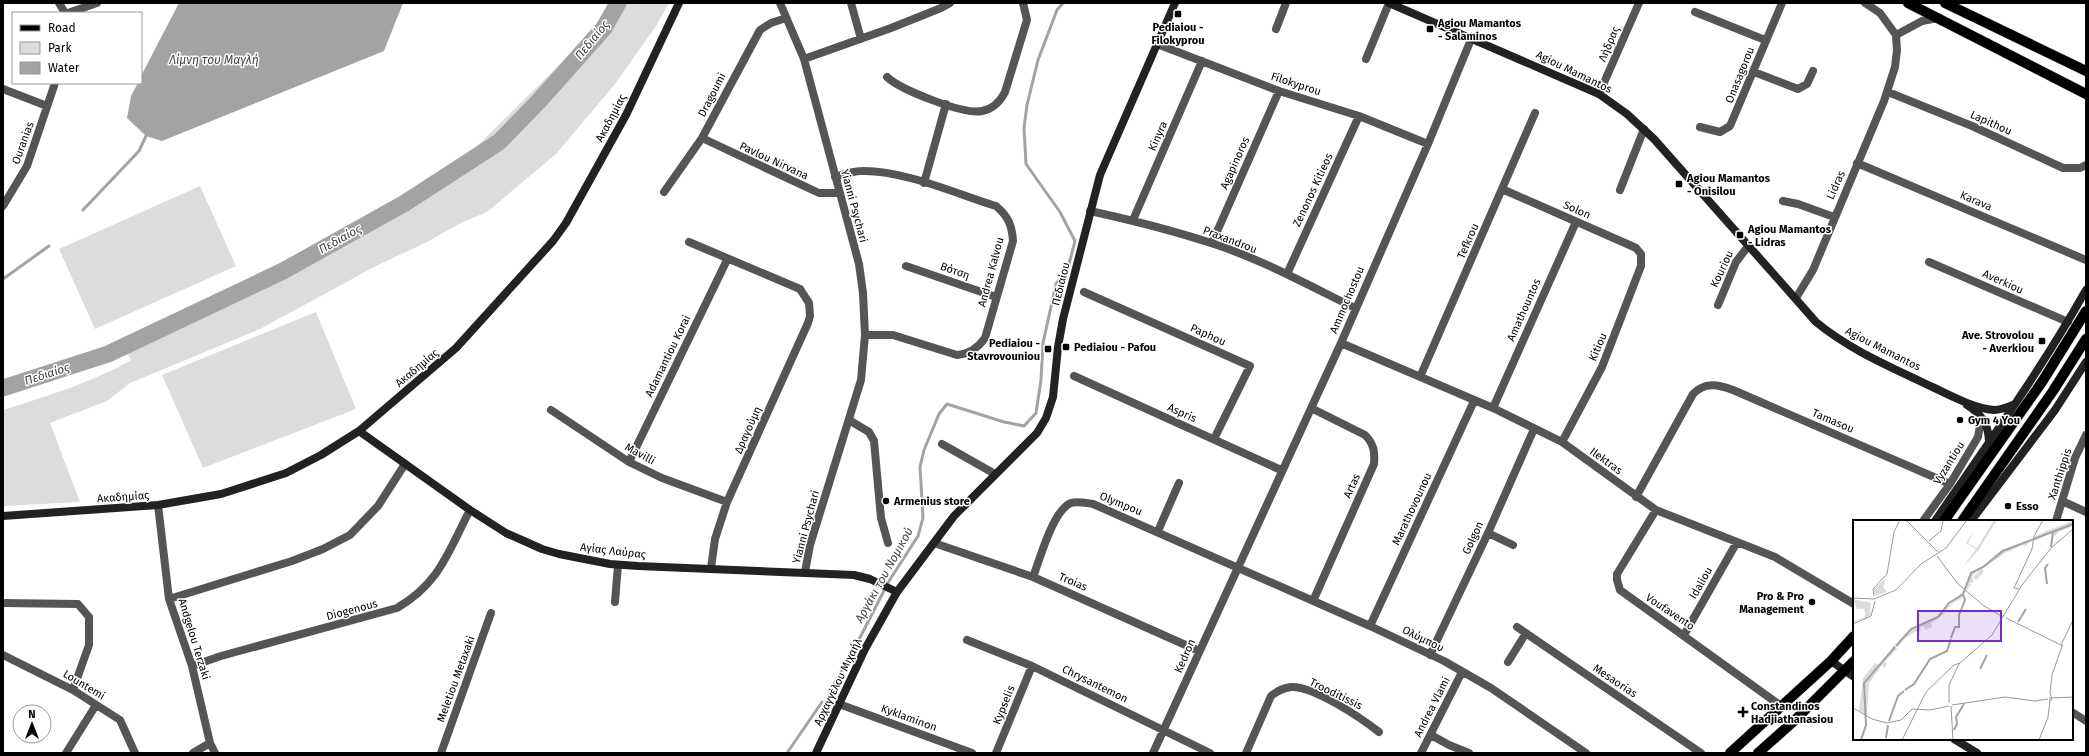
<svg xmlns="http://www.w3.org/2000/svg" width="2089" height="756" viewBox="0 0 2089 756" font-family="'Fira Sans',sans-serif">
  <rect width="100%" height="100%" fill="#fff"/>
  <path fill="#dcdcdc" d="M620,3H669L656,26L615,84L556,154L487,212L461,223L425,243L376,266L260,329L130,383L107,401L50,423L80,502L3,506V410C47,396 91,383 131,360L127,353L317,259L410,206L467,156L615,10Z
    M200,186L236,266L95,329L59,249Z
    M316,312L356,409L203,468L162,375Z"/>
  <path fill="#a3a3a3" d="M179,3H403L384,51L162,141L146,136L127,118L131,96L138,83H141V76Z"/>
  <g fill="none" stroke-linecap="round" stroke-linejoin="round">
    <path stroke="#a3a3a3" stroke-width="3" d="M83,210L139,151L146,136
      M3,279L49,246
      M831,689L852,653L889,581L918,536L923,518L920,467L924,450L939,414L947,404L1004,422L1024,426L1036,413L1041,380L1043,343L1056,284L1068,268L1075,241L1060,212L1026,164L1024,128L1027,105L1038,60L1057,10L1063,3
      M787,753L822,702"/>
    <path stroke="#a3a3a3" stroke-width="17" d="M3,388L108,354L283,271L405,203L499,142L539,101L604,28L618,3"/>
    <g stroke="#dbdbdb" stroke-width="11">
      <path id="primary" d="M1908,3L2086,94
        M1945,3L2086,71
        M1944,521L2042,382L2086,311
        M1962,521L2053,391L2086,339
        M1730,753L1831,661L1854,636
        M1758,753L1794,721L1854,661"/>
    </g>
    <path stroke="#555" stroke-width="8" d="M59,3L65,13
      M780,3L804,59L859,264L863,293L865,335L861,380L810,545L805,572
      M851,3L861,39
      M1695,12L1765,40
      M68,13L97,3
      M1276,29L1286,3
      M1896,35L1922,21L1938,18
      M1157,44L1279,91L1359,116L1428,144
      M804,59L891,28L941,8L950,3
      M1366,59L1389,3
      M1754,72L1798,89L1807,84L1813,71
      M887,77C901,90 964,115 982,111C993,109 1000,102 1005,92L1027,20L1023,3
      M3,89L47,106
      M1888,92L1972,126L2063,168H2080L2086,165
      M1599,94L1639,3
      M1700,127L1720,132L1730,126L1782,3
      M702,138L819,193H839
      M1857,163L2086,260
      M835,177C844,174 853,171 862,171C903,170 957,194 996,206C1008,216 1012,225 1013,241L985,338C978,348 969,354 957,355L893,335H865
      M924,183L946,104
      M1502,189L1625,243L1636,248L1641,254V266L1602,367L1562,442
      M1620,190L1644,129
      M664,192L702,138L760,30L771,23L786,18
      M1783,201L1798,204L1834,217
      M3,206L27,166L55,83
      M1090,211C1131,220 1171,230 1211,243C1261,259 1308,285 1355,308
      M1133,220L1202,61
      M689,242L800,289L809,303L810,316L808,323L727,502L715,539L711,568
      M1212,243L1279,91
      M1929,262L2068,322
      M906,266L996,297
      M1287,274L1359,116
      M1084,292L1250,366L1214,439
      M1796,298L1813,270L1884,101L1895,67L1897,50L1896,35L1880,13L1865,3
      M1718,305L1736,262L1749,245
      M1341,343L1493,408L1562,442L1656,510L1775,557L1854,604
      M1074,376L1281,470
      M1420,377L1535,113
      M1311,408L1365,435C1374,444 1375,452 1374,464L1313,601
      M1493,408L1576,222
      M551,410L629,462L662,478L727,502
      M849,420L869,432L874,441L881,518L888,543
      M942,444L995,474
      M629,462L727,260
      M1636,497L1693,394C1705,382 1717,384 1733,390L1950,484
      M2062,501L2086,512
      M158,505L169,599L192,666L210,743L215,753
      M1656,510L1617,574V580L1620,590L1781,706
      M1923,521L1950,484L1978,437L1980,426L1978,413
      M2056,521L2075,458L2086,435
      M1158,531L1179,483
      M1488,533L1513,545
      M934,543L1033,577L1199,651
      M1033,577C1040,559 1053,510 1071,503C1078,501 1086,503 1093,504L1370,626L1444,661L1491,688L1586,753
      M169,599L292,561L323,549L350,535L378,506L405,464
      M615,602L618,565
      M3,603L78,604L89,617V645L73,690
      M1370,626L1474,401
      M1517,627L1701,753
      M1684,635L1737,542
      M967,640L1032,666L1210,753
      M3,655L73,690L120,720L135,753
      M1430,655L1488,533L1534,429
      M1508,662L1526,633
      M192,666L221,656L397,608C440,583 448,552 470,510
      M839,704L972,753
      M2072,712L2086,721
      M1431,735L1449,745L1469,753
      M66,753L96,705
      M193,753L210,743
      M441,753L491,613
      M996,753L1032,666
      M1153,753L1341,343L1428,144L1472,37
      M1246,753L1271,696C1277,691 1283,688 1291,687C1314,686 1361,718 1379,732
      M1421,753L1462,672"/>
    <path stroke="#222" stroke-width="8" d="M1389,3L1599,94L1627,114L1654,139L1816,322C1850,350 1889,366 1928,385C1948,394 1972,408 1994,410C2002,410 2008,407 2015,404
      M1967,405C1982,415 1988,423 1989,441
      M359,431L470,510L506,533L542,549L559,554L610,564L638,566L854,575L870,579L897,592
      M3,516L158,505L221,494L286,473L321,455L359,431L456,348L553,241L566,223L626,115L679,3
      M1935,521C1987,445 2041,370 2086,290
      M1971,521L2055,410L2086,362
      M1831,661L1854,677
      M1954,739L1977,753
      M816,753L865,649L897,592L954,516L1037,433L1046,418L1053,397L1058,347L1063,319L1100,175L1175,3"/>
    <use href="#primary" stroke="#000" stroke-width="10"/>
  </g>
  <g fill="#000" stroke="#fff" stroke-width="1.5">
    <rect x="1174" y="10" width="8" height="8" rx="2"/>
    <rect x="1426" y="25" width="8" height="8" rx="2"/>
    <rect x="1675" y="180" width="8" height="8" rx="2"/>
    <rect x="1736" y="231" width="8" height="8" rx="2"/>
    <rect x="2038" y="337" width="8" height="8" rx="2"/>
    <rect x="1062" y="343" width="8" height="8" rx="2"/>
    <rect x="1044" y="345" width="8" height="8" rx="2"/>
    <circle cx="1960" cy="420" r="4"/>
    <circle cx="886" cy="501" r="4"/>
    <circle cx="2008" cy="506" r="4"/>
    <circle cx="1812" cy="602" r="4"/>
    <path d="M1741 706h4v4h4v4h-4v4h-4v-4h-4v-4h4z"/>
  </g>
  <g text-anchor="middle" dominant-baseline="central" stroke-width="3" stroke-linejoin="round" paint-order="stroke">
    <g font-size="11" font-weight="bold" fill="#000" stroke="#fff" text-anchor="start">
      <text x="1438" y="23">Agiou Mamantos<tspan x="1438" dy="13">- Salaminos</tspan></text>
      <text x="1178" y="27" text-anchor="middle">Pediaiou -<tspan x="1178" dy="13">Filokyprou</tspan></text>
      <text x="1687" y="178">Agiou Mamantos<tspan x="1687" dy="13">- Onisilou</tspan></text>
      <text x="1748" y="229">Agiou Mamantos<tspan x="1748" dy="13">- Lidras</tspan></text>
      <text x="2034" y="335" text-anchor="end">Ave. Strovolou<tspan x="2034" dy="13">- Averkiou</tspan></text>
      <text x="1040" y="343" text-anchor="end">Pediaiou -<tspan x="1040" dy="13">Stavrovouniou</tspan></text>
      <text x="1074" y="347">Pediaiou - Pafou</text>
      <text x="1968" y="420">Gym 4 You</text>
      <text x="894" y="501">Armenius store</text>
      <text x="2016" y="506">Esso</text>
      <text x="1804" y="596" text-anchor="end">Pro &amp; Pro<tspan x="1804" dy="13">Management</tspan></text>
      <text x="1751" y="706">Constandinos<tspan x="1751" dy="13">Hadjiathanasiou</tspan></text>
    </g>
    <g font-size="11" fill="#000" stroke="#fff">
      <text transform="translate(1609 44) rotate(-67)">Λήδρας</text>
      <text transform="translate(1574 72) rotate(26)">Agiou Mamantos</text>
      <text transform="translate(1740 75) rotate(-68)">Onasagorou</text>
      <text transform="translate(1296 84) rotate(18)">Filokyprou</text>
      <text transform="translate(712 95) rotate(-63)">Dragoumi</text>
      <text transform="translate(611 118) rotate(-62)">Ακαδημίας</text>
      <text transform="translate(1991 123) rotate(24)">Lapithou</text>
      <text transform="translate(1158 136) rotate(-66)">Kinyra</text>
      <text transform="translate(23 143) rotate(-70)">Ouranias</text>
      <text transform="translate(774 161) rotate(25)">Pavlou Nirvana</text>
      <text transform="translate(1235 163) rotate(-66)">Agapinoros</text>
      <text transform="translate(1836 185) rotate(-66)">Lidras</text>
      <text transform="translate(1313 190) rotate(-65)">Zenonos Kitieos</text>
      <text transform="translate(1976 201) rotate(23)">Karava</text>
      <text transform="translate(854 206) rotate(75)">Yianni Psychari</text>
      <text transform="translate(1577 210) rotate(24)">Solon</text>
      <text transform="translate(1230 240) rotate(21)">Praxandrou</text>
      <text transform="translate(1468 241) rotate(-66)">Tefkrou</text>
      <text transform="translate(1722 269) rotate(-65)">Kouriou</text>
      <text transform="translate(955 271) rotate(19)">Βότση</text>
      <text transform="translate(991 272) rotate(-75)">Andrea Kalvou</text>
      <text transform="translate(2003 282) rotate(24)">Averkiou</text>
      <text transform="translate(1061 284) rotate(-76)">Πεδιαίου</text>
      <text transform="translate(1347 300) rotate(-67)">Ammochostou</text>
      <text transform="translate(1524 310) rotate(-66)">Amathountos</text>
      <text transform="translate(1208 335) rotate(24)">Paphou</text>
      <text transform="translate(1598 347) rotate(-67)">Kitiou</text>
      <text transform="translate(1883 349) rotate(27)">Agiou Mamantos</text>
      <text transform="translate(668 356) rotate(-64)">Adamantiou Korai</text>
      <text transform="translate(417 368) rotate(-40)">Ακαδημίας</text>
      <text transform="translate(1182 413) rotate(24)">Aspris</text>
      <text transform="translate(1833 421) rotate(23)">Tamasou</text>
      <text transform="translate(748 430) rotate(-66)">Δραγούμη</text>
      <text transform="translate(640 454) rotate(29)">Mavilli</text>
      <text transform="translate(1606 461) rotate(36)">Ilektras</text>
      <text transform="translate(1949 463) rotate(-58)">Vyzantiou</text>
      <text transform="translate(2060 474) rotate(-72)">Xanthippis</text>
      <text transform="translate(1352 486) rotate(-66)">Artas</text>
      <text transform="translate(123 497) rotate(-4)">Ακαδημίας</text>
      <text transform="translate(1121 504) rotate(22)">Olympou</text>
      <text transform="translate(1412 509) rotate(-65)">Marathovounou</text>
      <text transform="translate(806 527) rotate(-75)">Yianni Psychari</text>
      <text transform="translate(1473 538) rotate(-65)">Golgon</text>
      <text transform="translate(613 551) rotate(7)">Αγίας Λαύρας</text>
      <text transform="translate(1073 582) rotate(23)">Troias</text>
      <text transform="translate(1701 583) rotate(-60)">Idaliou</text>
      <text transform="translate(352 610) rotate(-15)">Diogenous</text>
      <text transform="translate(1670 612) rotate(34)">Voufavento</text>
      <text transform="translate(194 639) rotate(73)">Andgelou Terzaki</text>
      <text transform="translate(1423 639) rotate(26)">Ολύμπου</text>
      <text transform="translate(1185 656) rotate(-66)">Kedron</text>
      <text transform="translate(456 679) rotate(-70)">Meletiou Metaxaki</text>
      <text transform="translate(1615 681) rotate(34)">Mesaorias</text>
      <text transform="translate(838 682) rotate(-64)">Αρχαγγέλου Μιχαήλ</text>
      <text transform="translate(1095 684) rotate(26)">Chrysantemon</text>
      <text transform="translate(84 685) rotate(31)">Lountemi</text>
      <text transform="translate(1336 694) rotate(26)">Trooditissis</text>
      <text transform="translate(1004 705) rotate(-68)">Kypselis</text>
      <text transform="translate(1432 707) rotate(-63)">Andrea Vlami</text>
      <text transform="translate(909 718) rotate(20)">Kyklaminon</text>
    </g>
    <g font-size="12" font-style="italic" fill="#444" stroke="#fff">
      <text transform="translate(592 40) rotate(-51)">Πεδιαίος</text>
      <text x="214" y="60">Λίμνη του Μαγλή</text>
      <text transform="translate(340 239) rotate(-29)">Πεδιαίος</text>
      <text transform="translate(47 374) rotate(-18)">Πεδιαίος</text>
      <text transform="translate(884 575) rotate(-61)">Αργάκι του Νομικού</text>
    </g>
  </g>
  <g transform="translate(1853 520)">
    <rect width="220" height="220" fill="#fff"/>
    <path d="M141,0H144L125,31L110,47L123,29L113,23L122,9L115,23L124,28ZM220,1L218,7L205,12L202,16L197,13L180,20L181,17L193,11ZM179,19L173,26L169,25L152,33L129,49L131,52L123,60L120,57L127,50L123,52L119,57L121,62L117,63L119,66H116L115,71L113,68L117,53L130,47L148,30ZM33,58L30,67L34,72L22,76L21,69ZM112,71L109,78L101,82L87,97L78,103L79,107L73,110L70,106L67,108L68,111L62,112L51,119L45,127L42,125L57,110L81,99ZM0,79L18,83L17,95L14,98L1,102L0,99L1,101L12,98V93L11,89H4ZM41,125L44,129L31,142L34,144L31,149L29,145L16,163L14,195L6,191L10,158L22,143L26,145Z" fill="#dcdcdc"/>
    <path fill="none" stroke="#a3a3a3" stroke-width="2" d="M198,27L200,12M194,64L192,48L195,44M165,102L173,89M98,118L102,107H106V95L112,80L110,74M43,126L58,109L85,97L96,83L110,74L118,53L130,47L150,31L220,4M127,149L134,135M52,170L61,164L77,139L94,131L98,119M36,201L45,176L51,171M101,210L104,204L103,197L111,184M33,218L35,205M8,220L13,205L11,163L42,127"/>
    <path fill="none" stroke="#999" stroke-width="1" d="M53,0L85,32M76,21L88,11L90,0M84,36L105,64L131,86L150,97M166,69L161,68L179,29L181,16L190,0M21,76L20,69L34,54L41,12L47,0M0,78L21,79L43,70L68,44L93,28L114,0M153,98L210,126L208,123M0,104L18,96L22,81M209,123L220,100M197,177V181L199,179L197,173L199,155L209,126M199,178L220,177M96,183V165L106,144L139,115L169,65L198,28L220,9M99,185L152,177L182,181L195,179M98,186L100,220M0,188L19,199L34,203L48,200L59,189L77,190L96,186M49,220L73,172L101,145L107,143M186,220L195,197L197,181"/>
    <path fill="#7b2cbf" fill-opacity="0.15" stroke="#7b2cbf" stroke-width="2" d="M65,91H148V121H65Z"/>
    <rect width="220" height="220" fill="none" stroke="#000" stroke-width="2"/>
  </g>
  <rect width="2089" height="756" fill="none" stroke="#000000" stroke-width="8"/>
  <rect x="12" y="12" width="130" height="72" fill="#ffffff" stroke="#999999"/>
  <rect x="20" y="25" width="20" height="6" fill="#000000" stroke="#999999"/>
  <text x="48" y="32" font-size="12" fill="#000000">Road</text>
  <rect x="20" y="42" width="20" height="12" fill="#dcdcdc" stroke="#999999"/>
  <text x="48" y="52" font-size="12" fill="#000000">Park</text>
  <rect x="20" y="62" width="20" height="12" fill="#a3a3a3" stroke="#999999"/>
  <text x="48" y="72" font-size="12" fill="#000000">Water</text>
  <g transform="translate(32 724)"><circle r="19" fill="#ffffff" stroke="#999999"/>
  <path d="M0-3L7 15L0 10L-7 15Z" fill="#000000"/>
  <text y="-6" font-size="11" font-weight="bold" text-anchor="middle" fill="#000000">N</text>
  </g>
</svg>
